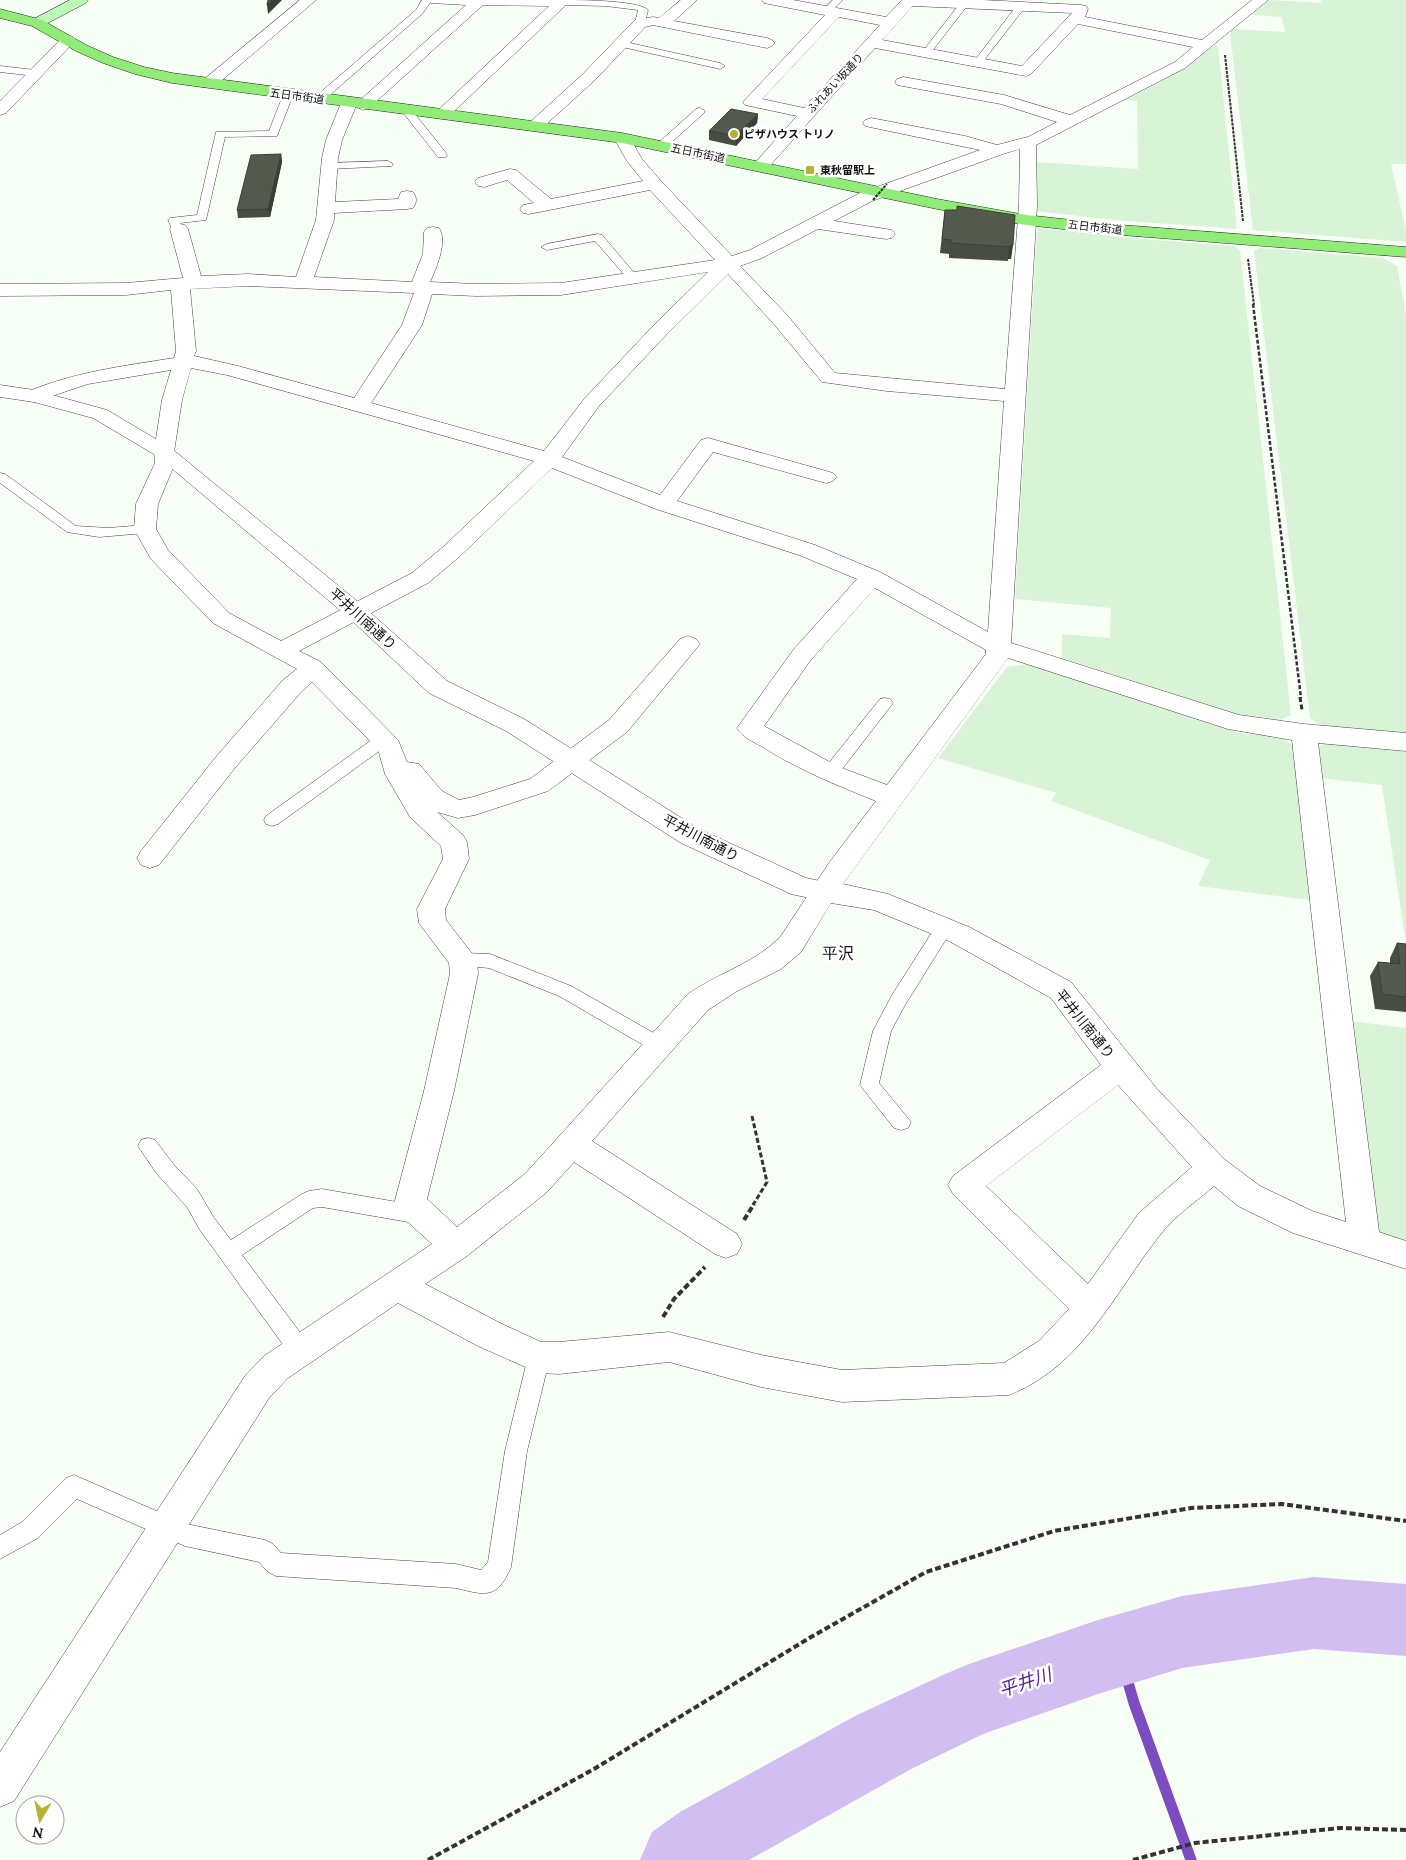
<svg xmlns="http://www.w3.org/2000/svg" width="1406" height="1860" viewBox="0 0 1406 1860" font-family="Lora,'Noto Sans JP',serif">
  <rect width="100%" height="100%" fill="#f7fef6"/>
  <path fill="#d9f3d7" d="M1269,0L1322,3L1321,0H1406V164H1391L1406,231V242L1253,230L1230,33L1233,29L1285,32L1282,17L1251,15Z
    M1215,45L1218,47L1237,229L1115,220L1035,211L1036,162L1138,169L1137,101L1125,100L1164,80Z
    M1040,228L1140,239L1234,246L1240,250L1291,715L1280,720L1248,718L1062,658V634L1110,638L1111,608L1015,599L1037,229Z
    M1260,248L1383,258L1397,266L1406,315V737L1325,728L1310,718L1254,251Z
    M1028,664L1240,733L1281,737L1294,746L1310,900L1198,886L1210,860L1051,801L1056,793L938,758L1007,667Z
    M1326,742L1406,751V944L1382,785L1319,778L1317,748Z
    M1350,1021L1406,1028V1242L1383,1236L1372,1219Z"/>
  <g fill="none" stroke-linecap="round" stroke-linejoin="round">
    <path stroke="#7d4bc2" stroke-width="11" d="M1119,1651L1134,1703L1191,1860"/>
    <path fill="#d2bef1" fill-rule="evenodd" d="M1314,1577L1406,1584V1656L1314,1649L1182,1668L1098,1694L983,1734L911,1769L749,1860H640L652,1832L680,1812L857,1715L943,1675L969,1664L1098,1620L1182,1596Z"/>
    <g stroke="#444" stroke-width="1">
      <path id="service" d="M422,0H432L422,14L323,101H315V97L416,10Z
        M559,0C576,0 638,0 648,10L645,23L640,26L635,23L638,10L606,6L562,5L557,2Z
        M833,0H843L830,13H824V9Z
        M964,1L969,4L967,6L929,55H923V51L961,2Z
        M1021,3L1026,6L981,64H975V60L1018,4Z
        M621,41L720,63L725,66L720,69L618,46L616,44Z
        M0,66L35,70L40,73L35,76L0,72Z
        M288,92L293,95L277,136L225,137L206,220L180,223L185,229L183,231L179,232L172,229L168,220L170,218L197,215L216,132L269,131L283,95Z
        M406,107L410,108L446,153L447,155L446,157H438L401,110Z
        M700,108L705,111L704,113L665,148H657L656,146L657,144L696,109Z
        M388,161L393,164L392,166L330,169L325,166L330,163Z
        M598,234L602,235L636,275L638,277L636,279H628L595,241L547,250L541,247L547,244Z
        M0,473L5,474L76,526L108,528L145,525L150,526L152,529L150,532L145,533L99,537L67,532L0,483Z
        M885,698L890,699L893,703L890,707L836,777L830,779L824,777L822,773L824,769L880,699Z
        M383,735L389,736L391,740L389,744L278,824L272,826L266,824L264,820L266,816L377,736Z
        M944,921L950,923L953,928L905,1005L891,1031L879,1083L911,1122L908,1128L901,1130L894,1128L860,1085L873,1031L892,995L938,923Z
        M463,953L490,954L571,986L666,1040L668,1045L666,1050L659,1053L652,1050L559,996L489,968L457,965L454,960L457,955Z
        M148,1138L155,1140L174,1165L197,1189L214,1218L231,1240L302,1194L309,1191L322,1189L420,1206L427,1209L430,1215L427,1221L420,1224L322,1207L313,1208L242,1255L308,1343L311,1350L308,1357L300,1360L292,1357L200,1230L187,1207L157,1174L138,1146L141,1140Z
        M539,1347L547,1350L550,1357L527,1451L511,1567C497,1600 485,1595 456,1588L276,1576L268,1572L259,1562L185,1546L77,1499L38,1538L0,1559V1535L22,1522L66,1478L74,1475L186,1524L265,1540L273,1544L281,1553L456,1564L481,1570L488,1562L505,1451L528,1357L531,1350Z"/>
    </g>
    <g stroke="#444" stroke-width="1">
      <path id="minor" d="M300,0H316L214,87H202L200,84L202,81Z
        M429,0H568L569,2L448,117H436L434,114L549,6L483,5L369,108L363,110L356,106L342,140L338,158L335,202L398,199L401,192L407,191L413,192C417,197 417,203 413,208L407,209L334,213V220L314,277L412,282L423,254L424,232L427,228L433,227L439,228C448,241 436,269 430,282L476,284L561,283L715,260L650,190L529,214L523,213L520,209L523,205L534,203L507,180L484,187L478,186L475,182L478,178L510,169L516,170L551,199L643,181L627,161L614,138L616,135H628L642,159L660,180L732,256L750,250L860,193L980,150L865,126L863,123L865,120L871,118L965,136L997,145L1028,137L1057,122L1001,104L897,85L895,82L897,79L903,77L1004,95L1070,115L1175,62L1193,47L1078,24L1031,74L1026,76L875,48L766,170H754L752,166L797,116L745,105L743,102L825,15L769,4L764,3L762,0H793L886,17L902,0H982L1081,5L1086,6L1088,9L1085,17L1202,40L1252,0H1268L1185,68L1036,145L1037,205L1011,643L1239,715L1304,724L1406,733V751L1318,743L1379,1232L1406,1241V1269L1293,1233L1238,1206L1214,1186C1197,1201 1173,1217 1160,1235C1114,1293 1083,1366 1009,1395L842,1402L761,1387L669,1362L559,1374L539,1373L478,1346L398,1303L288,1378L269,1398L14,1801L0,1807V1752L245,1376L264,1356L432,1244L399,1214L394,1204L424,1091L450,974L449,963L419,923L417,909L443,859L441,846L410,817L385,774L378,749L312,682L301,692L234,769L159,865L150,868L141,865L137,858L141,851L216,757L283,680L297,669L213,623L151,559L134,529L136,504L155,463L154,452L162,400L171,370L88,384L34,402L27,400L24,396L27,392C74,372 124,366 174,358L176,351L171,290L126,295L0,296V284L126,283L183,278L170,229L173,225L179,224L185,225L188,229L201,276L248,274L296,277L316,220L322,158L326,140L341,103L343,100H355L357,103L466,5L431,3ZM913,6L1072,13L1022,66L882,40ZM839,17L880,25L804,108L762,99ZM1020,149L1019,205L1005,389L835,373L787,315L740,266L762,258L818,229L886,239L892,238L895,234L892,230L834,221L872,201L1003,154ZM708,272L654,325L585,398L544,451L371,403L422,325L432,294L476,296L561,295ZM728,274L773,323L822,382L887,391L1004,401L988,632L880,572L815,545L677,501L713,452L826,483L833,481L837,477L833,473L708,438L701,440L660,495L562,457L599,406L668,333ZM248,286L414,293L402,325L354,398L238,366L194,356L196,351L190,289ZM191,368L227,375L534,461L443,547L412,573L281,641L229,613L168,550L156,529L158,504L175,463L174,452L182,400ZM552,468L656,509L799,555L857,579L794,649L737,728C742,737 752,741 761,746C797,769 836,785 876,801L829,863L781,936C756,963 718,973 688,994L525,1174L457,1227L427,1199L454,1091L478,974L477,960L446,920L445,909L469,859L467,842L463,835L437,812L458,818L475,815L548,791L627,732L700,644L696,639L688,636L680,639L609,720L530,779L473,797L459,800L442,791L419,764L407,762L398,740L321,662L299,651L428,583L459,557ZM875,588L986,650V654L887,785L839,767L764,726L810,661ZM1008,658L1228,729L1292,740L1346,1222L1312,1211L1260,1186L1224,1159L1157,1089L1071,982L969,927L888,894L843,884ZM831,903L874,910L949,941L1051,998L1101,1065L953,1176L948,1185L953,1194L1069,1309L1039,1341L1004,1363L842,1370L761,1355L669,1332L559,1342H541L502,1324L425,1284L467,1256L547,1192L574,1162L715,1254L726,1258L737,1254L742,1244L737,1234L592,1141L708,1010L737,991L781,969L801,952ZM1118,1085L1192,1167L1139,1213L1088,1284L986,1186Z
        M681,0H697L674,21L767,38L772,40L775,43L772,46L767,48L653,25L645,27L595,80L541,129H529L527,126L529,123L583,74L635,20L653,17L659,18Z
        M68,35L73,37L76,40L73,43L6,113L0,115V101L63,37Z"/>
    </g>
    <g stroke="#444" stroke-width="1">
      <path id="tertiary" d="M0,385L34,390L107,410L171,448L363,606L447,681L524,719L699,829L806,878L834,884L837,891L834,898L824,901L791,894L681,843L506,731L429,693L347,616L157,456L93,418L34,402L0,397Z"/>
    </g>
    <g stroke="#333" stroke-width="1">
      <path id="secondary" d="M70,0H88L86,3L42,26H32L30,23L32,20Z"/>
    </g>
    <g stroke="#222" stroke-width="1">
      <path id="primary" d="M0,9L42,20L86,45L113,57L144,67L172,73L622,133L937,199L1026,215L1108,224L1406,247V257L1108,234L1026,225L937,209L622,143L172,83L135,74L103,63L76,51L32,26L0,18Z"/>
    </g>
    <path stroke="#333" stroke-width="2" stroke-dasharray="3 1" stroke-linecap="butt" d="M1225,55L1243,221
      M1248,259L1254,305"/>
    <path stroke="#333" stroke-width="2.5" stroke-dasharray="4 2" stroke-linecap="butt" d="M1253,304L1301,698"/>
    <path stroke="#333" stroke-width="3" stroke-dasharray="5 2.5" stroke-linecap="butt" d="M1300,697L1302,710
      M752,1116L767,1182L753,1205"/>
    <path stroke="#333" stroke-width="4" stroke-dasharray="6 3" stroke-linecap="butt" d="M744,1220L754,1204
      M663,1317L674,1299L705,1267
      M428,1860L594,1769L811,1637L926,1572L1054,1531L1191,1508L1282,1504L1406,1521
      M1133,1860L1195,1843L1340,1828L1406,1830"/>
    <use href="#service" fill="#fff" fill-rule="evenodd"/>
    <use href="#minor" fill="#fff" fill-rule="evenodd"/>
    <use href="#tertiary" fill="#fff" fill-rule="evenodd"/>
    <use href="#secondary" fill="#bdf8b7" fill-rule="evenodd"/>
    <use href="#primary" fill="#91ec77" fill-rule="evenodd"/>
    <path stroke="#333" stroke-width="2" stroke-dasharray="3 1" stroke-linecap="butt" d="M873,200L887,184"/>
  </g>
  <path fill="#484d43" d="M758,114L757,123L736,146L709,140V131Z
    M281,154L282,162L270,217L238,218L237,210Z
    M945,210L1015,215L1011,259H1008V261L949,258V254L940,253Z
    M1397,943L1406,944V1012L1375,1009L1370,976L1378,962L1390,963V958Z"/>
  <path fill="#3b3e37" d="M272,0H282L268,14L267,5Z
    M758,114L757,123L736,146V136Z
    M281,154L282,162L270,217L268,209Z
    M1010,245H1013L1011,259H1008Z"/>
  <path fill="#54594e" stroke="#3b3e37" d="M268,0H272L267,5Z
    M731,109L758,114L736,136L709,131Z
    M281,154L268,209L237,210L251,155Z
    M957,206L1015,215L1013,245H1010V247L950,243L951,240L942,239L945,210H957Z
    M1397,943L1406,944V997L1382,994L1378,962L1400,964Z"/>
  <g fill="#b6b234" stroke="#fff" stroke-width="2">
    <circle cx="734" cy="134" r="5"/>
    <rect x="805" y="165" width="10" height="10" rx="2.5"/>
  </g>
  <g text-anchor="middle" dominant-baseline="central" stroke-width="5" stroke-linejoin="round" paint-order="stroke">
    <g font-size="11" fill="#111" stroke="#fff">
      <text transform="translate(835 83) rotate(-47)">ふれあい坂通り</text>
      <text transform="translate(297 96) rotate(8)">五日市街道</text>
      <text transform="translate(698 153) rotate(12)">五日市街道</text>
      <text transform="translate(1095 227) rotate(6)">五日市街道</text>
    </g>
    <g font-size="11" font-weight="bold" fill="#111" stroke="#fff" text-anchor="start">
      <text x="744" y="134">ピザハウス トリノ</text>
      <text x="820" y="170">東秋留駅上</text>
    </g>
    <g font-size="14" fill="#111" stroke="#fff">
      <text transform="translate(363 619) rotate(42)">平井川南通り</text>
      <text transform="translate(701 838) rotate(28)">平井川南通り</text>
      <text transform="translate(1085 1024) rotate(51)">平井川南通り</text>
    </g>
    <g font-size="16" fill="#111" stroke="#fff">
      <text x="838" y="953">平沢</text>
    </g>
    <g font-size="18" font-style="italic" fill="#592399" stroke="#fff">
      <text transform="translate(1025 1682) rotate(-19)">平井川</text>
    </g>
  </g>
  <g transform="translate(40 1820) rotate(189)"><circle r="24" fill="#ffffff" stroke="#a0a0a0"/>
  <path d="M0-4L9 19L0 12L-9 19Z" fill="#b6b234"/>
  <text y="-8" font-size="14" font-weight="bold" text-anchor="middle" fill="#111111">N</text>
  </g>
</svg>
